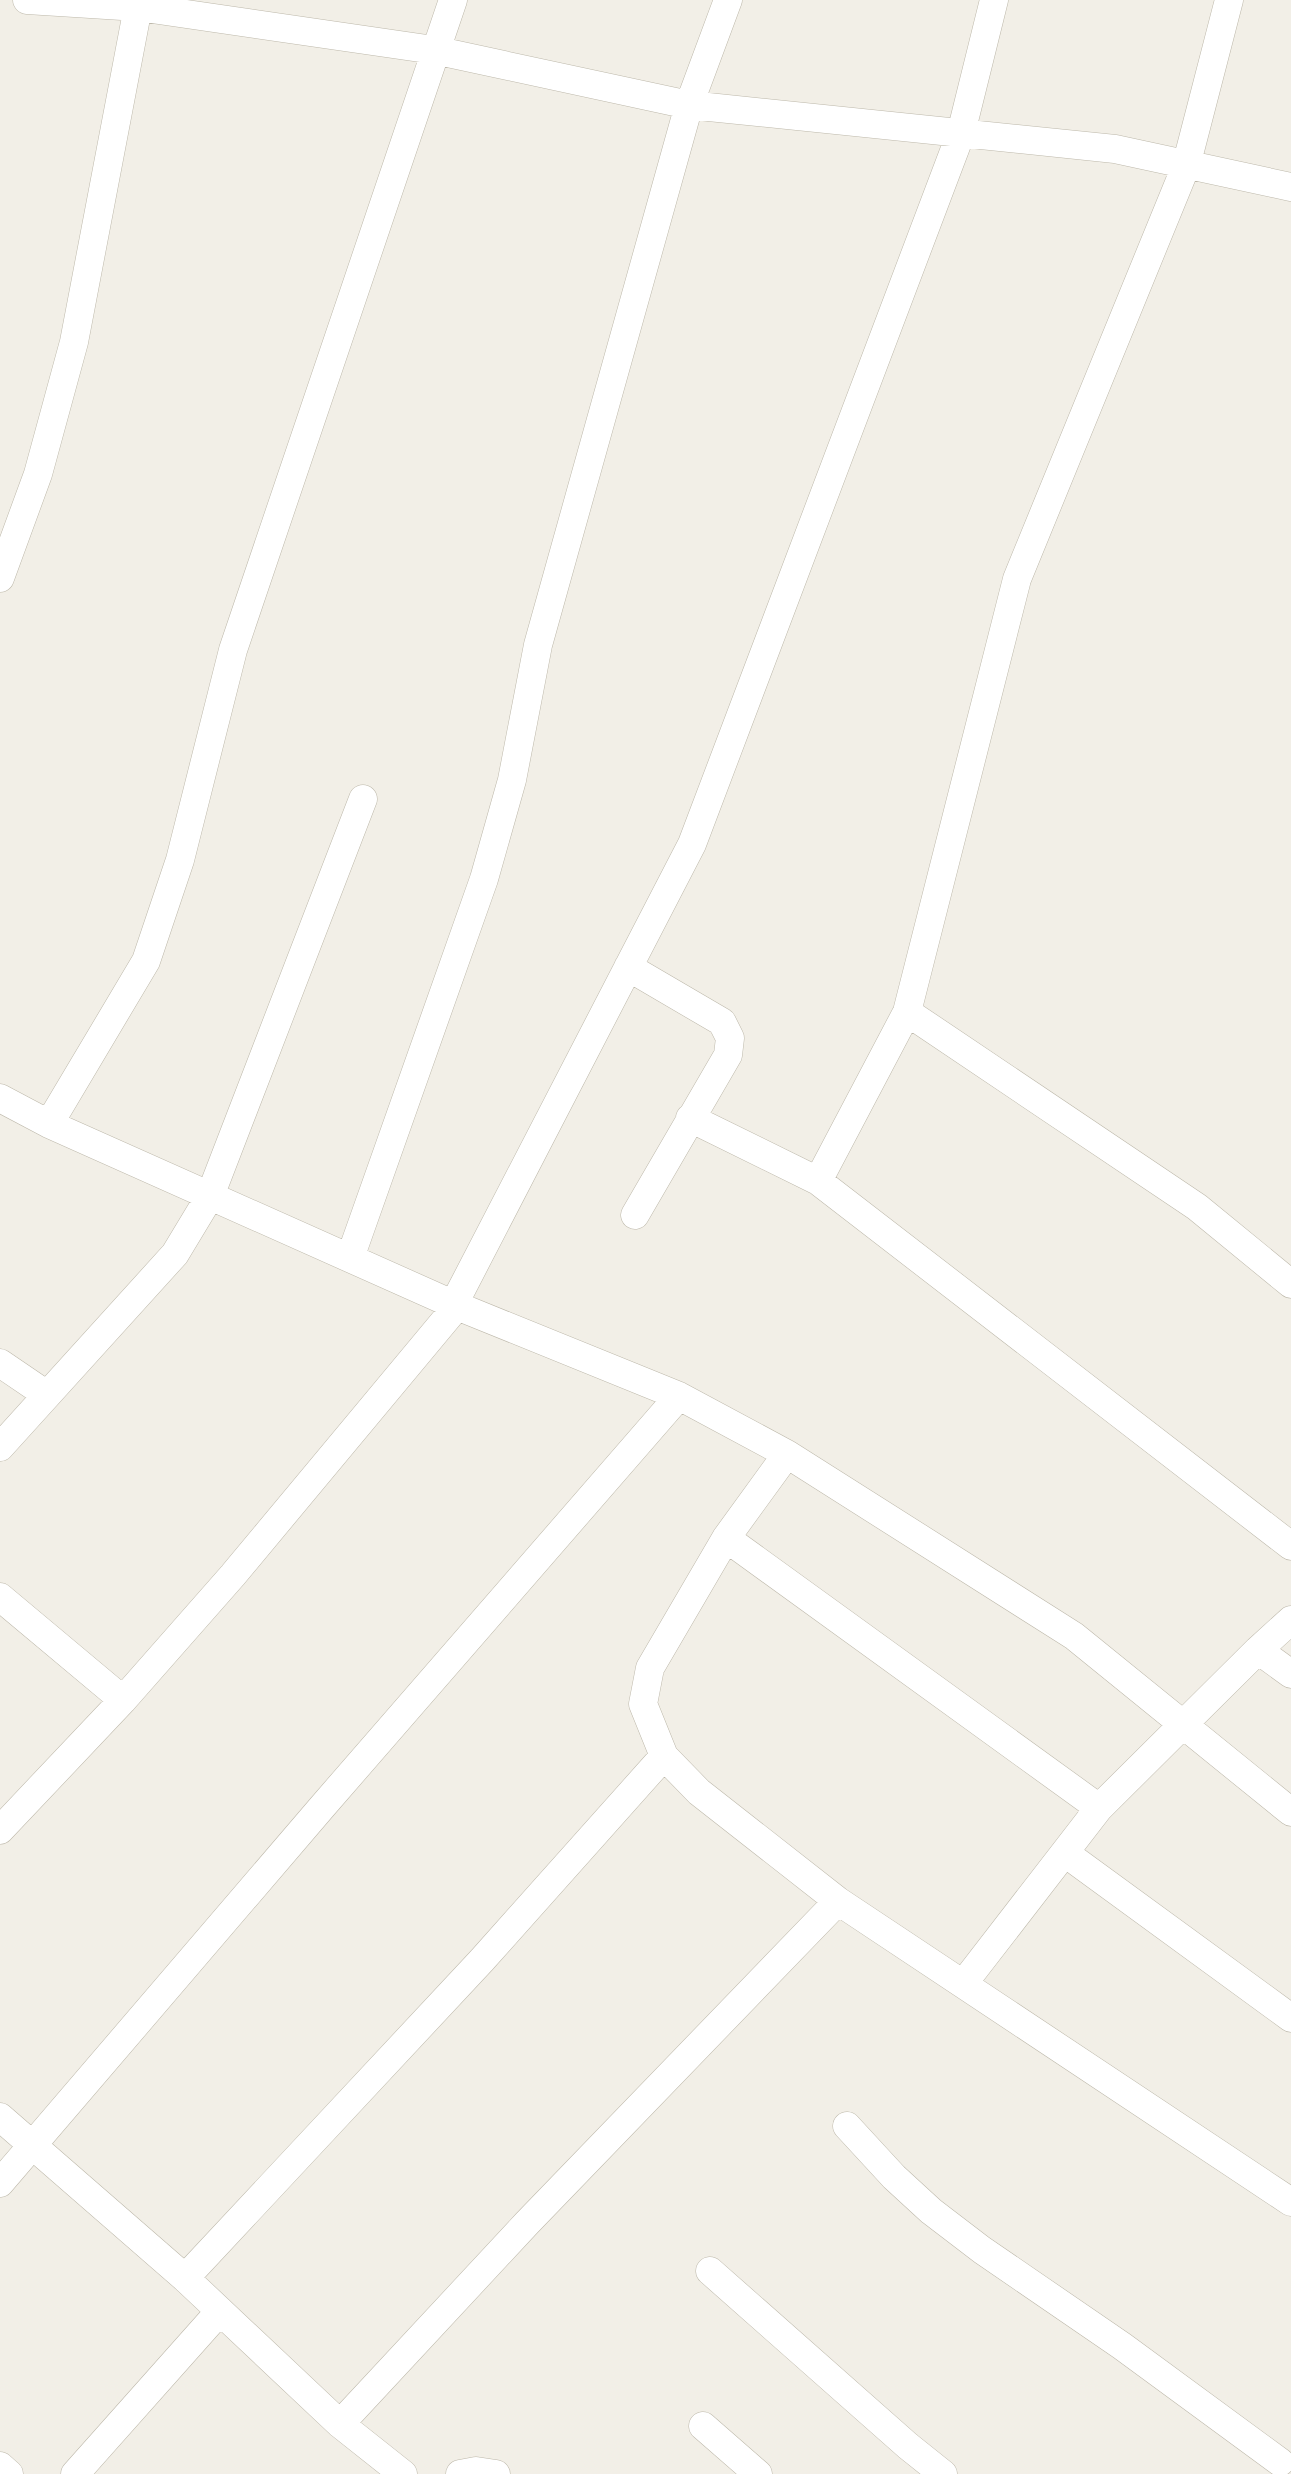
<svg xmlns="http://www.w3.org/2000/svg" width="1291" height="2474" viewBox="0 0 1291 2474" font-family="'Fira Sans Condensed',sans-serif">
  <rect width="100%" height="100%" fill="#f2efe7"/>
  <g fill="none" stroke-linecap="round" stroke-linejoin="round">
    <g stroke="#bdb8aa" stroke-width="29">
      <path id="street" d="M27,0L138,7L434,50L689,105L1115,149L1291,187
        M0,578L38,474L74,342L138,7
        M628,967L722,1022L730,1038L728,1055L635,1215
        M907,1012L1197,1207L1291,1284
        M0,1098L49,1124L457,1306L679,1396L787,1454L726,1538L650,1668L643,1704L664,1756L699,1792L838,1901L1291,2202
        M690,1118L818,1181L1291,1546
        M49,1124L146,961L180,860L233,650L453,0
        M818,1181L907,1012L1017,579L1186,166L1229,0
        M350,1258L484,879L512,780L538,645L689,105L728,0
        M0,1363L47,1395
        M0,1447L175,1254L210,1196L363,799
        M787,1454L1074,1636L1291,1812
        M726,1538L1099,1808
        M0,1597L123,1700
        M1258,1650L1291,1674
        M0,1830L123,1700L233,1575L457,1306L458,1296L692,844L961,133L994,0
        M1065,1853L1291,2018
        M963,1984L1099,1808L1258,1650L1291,1620
        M0,2117L185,2278L340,2424L403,2474
        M847,2126L894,2177L931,2211L982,2250L1122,2346L1280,2462
        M0,2183L322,1807L679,1396
        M710,2271L908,2446L943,2474
        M185,2278L482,1960L664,1756
        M340,2424L527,2223L838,1901
        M703,2426L758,2474
        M0,2466L9,2474
        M75,2474L220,2311
        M460,2474L476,2471L496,2474"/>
    </g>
    <use href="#street" stroke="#fff" stroke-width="28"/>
  </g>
</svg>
